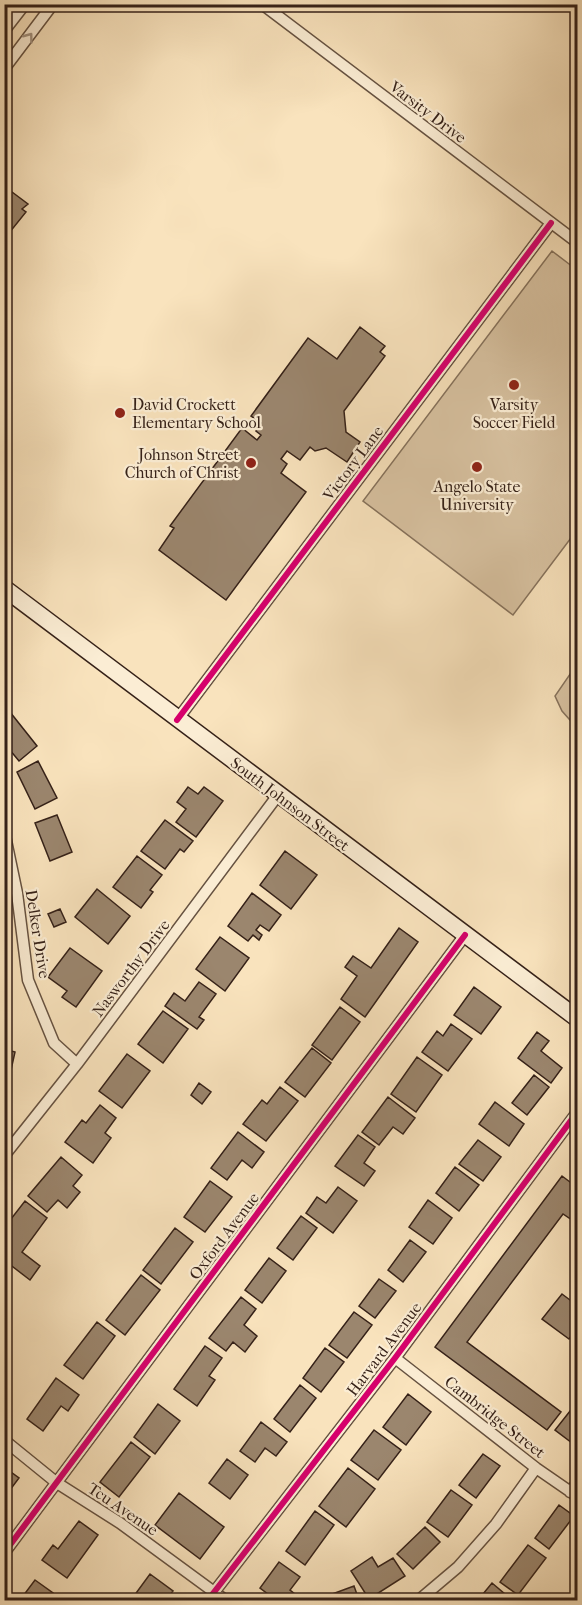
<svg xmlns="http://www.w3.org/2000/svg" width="582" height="1605" viewBox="0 0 582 1605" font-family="'IM FELL French Canon',serif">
  <rect width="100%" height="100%" fill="#f9e3bd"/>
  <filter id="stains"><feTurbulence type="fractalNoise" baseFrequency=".00333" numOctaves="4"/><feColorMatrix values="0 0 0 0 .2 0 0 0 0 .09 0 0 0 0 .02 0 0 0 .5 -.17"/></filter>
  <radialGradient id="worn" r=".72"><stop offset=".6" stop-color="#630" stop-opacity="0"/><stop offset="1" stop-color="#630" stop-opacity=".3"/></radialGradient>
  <path fill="#d8c2a1" stroke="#86725c" stroke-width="1.5" d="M552,251L577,270V530L513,615L363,501Z
    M577,664L578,728H577L562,711L555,696Z"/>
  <path fill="#9b866e" stroke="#352118" stroke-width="1.5" d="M4,186L28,204L22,209L26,212L5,238L11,242L4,251Z
    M360,327L385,346L380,352L385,356L344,411L346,432L360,442L347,462L326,448L315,451L310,447L300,460L287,451L281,459L287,464L281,473L306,492L226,600L159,550L174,528L170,526L242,428L257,440L261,435L256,431L261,423L251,416L308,338L337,359Z
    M10,712L37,746L19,761L4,743V717Z
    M38,761L57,798L35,809L17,772Z
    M188,787L198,794L204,787L223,801L196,837L176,822L186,809L177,802Z
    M57,815L72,852L50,861L35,823Z
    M165,820L193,841L184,852L180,849L165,869L141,851Z
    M285,851L317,875L291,909L260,885Z
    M137,856L162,875L150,890L153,892L141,908L113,887Z
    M97,889L130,916L108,944L75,917Z
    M252,893L281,915L269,931L260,925L256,930L262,935L259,940L253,935L248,941L228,926Z
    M60,909L66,922L54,927L48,914Z
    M399,928L418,942L365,1017L341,999L357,976L345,967L353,956L371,968Z
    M220,937L249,958L225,991L196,969Z
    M70,948L102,971L76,1007L62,997L67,991L48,977Z
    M199,982L216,994L199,1017L204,1020L197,1029L165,1006L174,993L185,1001Z
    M474,987L501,1007L481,1034L454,1015Z
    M340,1007L360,1022L332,1060L312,1045Z
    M163,1011L188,1029L163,1063L138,1044Z
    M451,1024L472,1039L448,1071L422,1052L437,1031L443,1036Z
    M537,1032L549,1041L541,1051L562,1068L551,1083L518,1058Z
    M312,1048L331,1063L305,1097L285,1082Z
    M4,1049L15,1052L11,1070L4,1069Z
    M127,1054L150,1071L122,1108L99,1091Z
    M417,1057L442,1075L416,1112L391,1094Z
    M534,1075L549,1087L527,1115L512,1103Z
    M199,1083L211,1092L202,1104L191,1095Z
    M280,1087L298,1101L266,1141L243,1124L262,1100L267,1104Z
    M388,1097L415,1118L403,1134L393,1127L379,1145L362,1132Z
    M495,1102L524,1124L509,1146L479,1124Z
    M100,1105L116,1118L105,1133L111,1138L93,1163L65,1142L82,1120L86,1123Z
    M238,1132L264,1152L252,1168L242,1160L227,1180L211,1168Z
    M358,1135L375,1147L364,1163L375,1171L364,1186L335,1166Z
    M478,1140L501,1157L483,1181L459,1164Z
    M61,1157L82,1175L73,1186L80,1192L67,1208L58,1200L47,1212L28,1196Z
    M455,1167L479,1185L459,1211L436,1193Z
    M562,1176L578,1188V1194L575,1197L578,1199V1224L563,1214L467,1342L561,1412L547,1430L435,1347Z
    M210,1181L232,1197L205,1232L184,1217Z
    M338,1187L357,1201L333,1233L306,1213L317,1197L326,1203Z
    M428,1200L452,1218L433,1244L409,1227Z
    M25,1201L47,1218L22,1252L40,1266L30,1280L4,1260V1228Z
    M301,1216L317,1228L293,1260L277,1248Z
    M175,1228L193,1242L161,1284L143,1270Z
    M410,1240L426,1252L403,1282L388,1270Z
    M269,1258L286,1271L262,1303L245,1290Z
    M141,1275L160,1290L125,1335L106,1320Z
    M379,1279L396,1291L375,1318L359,1306Z
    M562,1294L578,1306V1327L569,1339L542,1319Z
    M241,1297L256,1309L244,1325L257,1336L245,1352L233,1342L226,1351L209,1338Z
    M354,1312L372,1325L347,1358L329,1345Z
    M97,1322L115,1336L83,1379L64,1365Z
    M205,1346L222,1358L209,1376L215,1380L197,1406L174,1389Z
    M325,1348L344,1362L321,1392L303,1378Z
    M56,1378L79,1395L68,1411L61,1406L43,1431L27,1419Z
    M300,1385L316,1398L290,1432L274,1419Z
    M408,1394L431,1412L406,1445L383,1427Z
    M578,1401V1443L576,1446L555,1430Z
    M158,1404L180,1421L155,1454L134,1437Z
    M261,1422L287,1442L276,1456L265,1448L255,1462L240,1451Z
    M374,1430L401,1450L378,1480L351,1460Z
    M131,1442L150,1457L119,1497L100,1482Z
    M483,1454L500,1466L476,1498L459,1485Z
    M227,1459L248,1475L230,1499L209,1483Z
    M4,1467L19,1478L4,1498Z
    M348,1468L375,1489L346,1527L319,1506Z
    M451,1490L472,1505L448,1537L427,1522Z
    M179,1493L224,1527L200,1559L155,1525Z
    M559,1505L574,1516L549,1549L535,1538Z
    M315,1511L334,1525L305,1565L286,1551Z
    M79,1521L98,1535L67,1578L42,1560L53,1545L58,1549Z
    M425,1527L440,1542L413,1569L397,1554Z
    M528,1545L546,1558L518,1595L500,1582Z
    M372,1557L378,1567L393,1558L405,1576L369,1599L351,1571Z
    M279,1562L300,1577L290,1590L300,1598L298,1600H276L260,1588Z
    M150,1574L173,1591L166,1600H131Z
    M35,1580L53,1593L47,1600H20Z
    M492,1583L511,1599L510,1600H478Z
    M354,1586L359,1600H316Z"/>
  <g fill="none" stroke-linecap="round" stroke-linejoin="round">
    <g stroke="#665241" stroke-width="13">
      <path id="street" d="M262,4L578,243
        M4,31L25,4
        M4,69L53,4
        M177,720L551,223
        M4,831L17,893L28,980L54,1043L77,1064
        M4,1156L77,1064L278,795
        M395,1358L536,1468L578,1497
        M4,1440L57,1483L120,1523L225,1600
        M570,1492L578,1482
        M4,1553L465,935
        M208,1600L395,1358L578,1111
        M419,1600L458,1567L496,1524L536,1468"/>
    </g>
    <g stroke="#352118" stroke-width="19">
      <path id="secondary" d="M4,588L578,1019"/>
    </g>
    <use href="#street" stroke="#fbedd4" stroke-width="10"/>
    <use href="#secondary" stroke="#fbedd4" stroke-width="16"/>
    <g stroke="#fbedd4" stroke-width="10">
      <path id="cycleway" d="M177,720L551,223
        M4,1553L465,935
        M208,1600L395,1358L578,1111"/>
    </g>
    <use href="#cycleway" stroke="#d6006c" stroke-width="6"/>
  </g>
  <defs><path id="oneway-chevron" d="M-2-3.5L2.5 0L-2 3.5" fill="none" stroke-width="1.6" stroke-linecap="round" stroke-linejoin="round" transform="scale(1.5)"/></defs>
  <use stroke="#a2917f" href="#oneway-chevron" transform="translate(29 37) rotate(-53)"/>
  <g fill="#8f2418" stroke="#fbedd4" stroke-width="2">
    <circle cx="514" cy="385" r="6"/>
    <circle cx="120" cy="413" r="6"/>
    <circle cx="251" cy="463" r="6"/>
    <circle cx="477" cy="467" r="6"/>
  </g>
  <g text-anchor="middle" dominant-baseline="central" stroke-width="4.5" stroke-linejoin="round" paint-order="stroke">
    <g font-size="16" fill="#352118" stroke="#fbedd4">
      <text transform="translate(428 112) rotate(37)">Varsity Drive</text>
      <text transform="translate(353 463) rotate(-53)">Victory Lane</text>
      <text transform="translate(290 804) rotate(37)">South Johnson Street</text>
      <text transform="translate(38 934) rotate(81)">Delker Drive</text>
      <text transform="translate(131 968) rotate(-53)">Nasworthy Drive</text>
      <text transform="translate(224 1236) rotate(-53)">Oxford Avenue</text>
      <text transform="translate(384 1349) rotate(-53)">Harvard Avenue</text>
      <text transform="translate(495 1417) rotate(38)">Cambridge Street</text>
      <text transform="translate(123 1509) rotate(34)">Tcu Avenue</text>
    </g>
    <g font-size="16" fill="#352118" stroke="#fbedd4">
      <text x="132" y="404" text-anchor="start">David Crockett<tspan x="132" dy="18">Elementary School</tspan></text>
      <text x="514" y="404">Varsity<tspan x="514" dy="18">Soccer Field</tspan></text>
      <text x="239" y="454" text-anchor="end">Johnson Street<tspan x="239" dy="18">Church of Christ</tspan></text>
      <text x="477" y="486">Angelo State<tspan x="477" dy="18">University</tspan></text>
    </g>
  </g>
  <rect width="582" height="1605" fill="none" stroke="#f9e3bd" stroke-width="24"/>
  <rect x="6" y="6" width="570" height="1593" fill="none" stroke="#352118" stroke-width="3"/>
  <rect x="12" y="12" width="558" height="1581" fill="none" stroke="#352118" stroke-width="1.5"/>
  <rect width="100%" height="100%" filter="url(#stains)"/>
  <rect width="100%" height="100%" fill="url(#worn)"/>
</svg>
